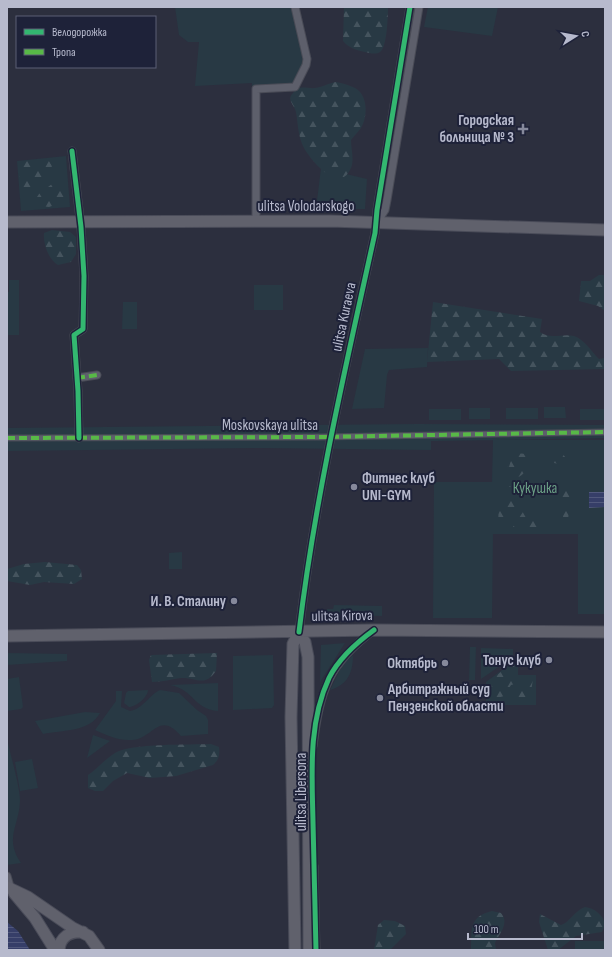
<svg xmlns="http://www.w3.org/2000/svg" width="612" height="957" viewBox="0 0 612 957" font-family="'Sofia Sans Condensed',sans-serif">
  <defs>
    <pattern id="forest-firs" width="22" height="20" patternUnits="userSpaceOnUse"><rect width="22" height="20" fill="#283944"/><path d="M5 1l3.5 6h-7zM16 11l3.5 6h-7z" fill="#45545e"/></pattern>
    <pattern id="water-rules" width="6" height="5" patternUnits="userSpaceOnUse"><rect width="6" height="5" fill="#363e68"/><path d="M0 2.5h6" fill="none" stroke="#51587c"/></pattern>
  </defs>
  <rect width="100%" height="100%" fill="#2c2f3e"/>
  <path fill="#283944" d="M175,7H295L307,59L295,87L256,89L252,86V83L195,86L199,42H188L179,35Z
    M428,7H498L492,36L424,27Z
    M66,156L70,207L21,211L17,161Z
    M321,168L367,179L365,209H316Z
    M9,280H19V335H7V292H9Z
    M254,285H283V310H254Z
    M123,302H137V329H122Z
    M428,348L427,367L389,370L387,375L384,408L352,409L365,349Z
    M544,407H565L566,418H544Z
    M469,408H490V419H469Z
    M506,408H538V419H506Z
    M429,409H461V420H429Z
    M580,409H605V420H580Z
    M418,424L605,425V438L436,441H431V450L261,448L7,451V428Z
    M493,440H605V614H578V534H493L492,618H433L434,482H492Z
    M182,552V569H169V553Z
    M334,605L382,606V616L326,615L327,609H333Z
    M345,643L320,682L321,645Z
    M470,647H476L475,680H469Z
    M481,648L513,649V657L481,679Z
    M7,653L67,654V661L7,665Z
    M273,655L274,705L272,708L233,710V656Z
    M353,655C353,672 348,685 330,690L343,664Z
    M518,658V675H536V705H486V682Z
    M19,677L23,707L21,709L7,711V679Z
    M218,683V711C193,709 195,690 170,685Z
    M148,690C148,697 136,707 129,707L124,703L126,693L128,691Z
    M160,690L179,693L197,710L206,716L208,720V734L181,736C159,710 153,739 132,740C119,741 106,735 95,730L116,701V691H122L121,707L130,711C143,709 149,695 160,690Z
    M85,712L100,713C90,732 62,730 43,734L35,721Z
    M93,735L110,741L87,758Z
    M7,738C10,754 20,786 20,801C19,827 4,838 21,863L7,865Z
    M32,759L38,788L20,791L15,762Z
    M575,941H604V950H575Z"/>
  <path fill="url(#forest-firs)" d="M344,7H388C388,16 387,48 380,52C376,55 369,53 365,52C356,50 349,48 343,41Z
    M336,82C342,83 349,85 355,88C368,95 368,116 361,128C358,132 354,136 351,140C351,150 355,162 350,170C338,194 310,159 304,148C298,137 298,124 296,112C294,104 286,100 293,93C299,84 307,89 315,88C323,87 329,83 336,82Z
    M27,161H49L52,166L40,188L28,198L20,194L19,164Z
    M61,177L66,180C68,188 68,196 63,202L49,207L34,205L33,203L39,194Z
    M52,230L70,232L76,237V254L71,262L58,265C48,259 43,244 44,233Z
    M599,275H605V311L598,306L579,301L581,281H590Z
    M433,302L542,319L540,332C551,340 562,333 574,336C584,339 592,352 599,359L605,358V369L511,371L499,359L427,362Z
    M561,452L566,458L564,465L554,463L550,455L551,453Z
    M513,453L528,454L531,458L524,462V473C518,479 511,480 504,475L505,466L509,467Z
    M561,484H565L570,489L569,514L568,518L564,519L556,498L557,489Z
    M510,486L520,499L501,528L498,525L499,502L504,498V491Z
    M527,506L548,525L541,527H513Z
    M45,562L77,565L81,570L82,579L74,584L44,582L30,585L7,581V569L24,564Z
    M217,653L216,671C204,688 196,677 181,678C172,679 163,682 152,682L149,660L151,655Z
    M515,665V676L522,679H533L530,698L521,702L512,698L519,683L511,685L504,696L497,698C482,685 501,668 515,665Z
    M211,744L219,747C220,755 219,760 213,765L176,776L150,778L127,773L113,781L103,791H95L88,788V775C97,769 105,759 115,753C131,743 190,745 211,744Z
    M585,907C594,908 604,915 605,925L602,932L576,936L558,950H548L539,922L540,914L561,925C569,923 574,911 585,907Z
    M492,911L501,913C510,923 499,934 495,943L496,950H471C472,930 468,917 492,911Z
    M384,920L395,921L405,926L406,934L390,950H374L378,925Z"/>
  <path fill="url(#water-rules)" d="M589,492H605V507L589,508Z
    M7,922L18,931L30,950H7Z"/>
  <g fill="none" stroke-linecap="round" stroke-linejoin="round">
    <g stroke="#494b56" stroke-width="7">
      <path id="pedestrian" d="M7,438L320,437L605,432"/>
    </g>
    <g stroke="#494b56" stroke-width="9">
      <path id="minor" d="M72,151L81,227L84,276L83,329L74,335L78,391L79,438
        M256,221V89L295,87L306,65L307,59L295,7
        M377,222L385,210L387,200L419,7
        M77,378L97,375
        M299,632C315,497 346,365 375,233L377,210L410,7
        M313,746C320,691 328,664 374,630
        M314,866L316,950
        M7,876L11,890"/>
    </g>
    <g stroke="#4a4c59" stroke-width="13">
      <path id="primary" d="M7,222L330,221L605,230
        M299,632L305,642L308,657L309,950
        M7,636L374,630L605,632
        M7,887L28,897L73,928L89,936L99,950
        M14,893L35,918L55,950
        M59,950C60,937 70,931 83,932
        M295,950L291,717L293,644L299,632"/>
    </g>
    <use href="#pedestrian" stroke="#5d5f6b" stroke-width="5"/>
    <use href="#minor" stroke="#5d5f6b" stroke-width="7"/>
    <use href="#primary" stroke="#60616c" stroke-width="11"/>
    <path stroke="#58b947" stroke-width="4" stroke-dasharray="8 4" stroke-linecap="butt" d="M77,378L97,375
      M7,438L320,437L605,432"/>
    <g stroke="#1e2239" stroke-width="8">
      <path id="cycleway" d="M72,151L81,227L84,276L83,329L74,335L78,391L79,438
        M299,632C315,497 346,365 375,233L377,210L410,7
        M316,950C315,907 314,865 313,822C312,774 308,723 329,678C339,658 356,643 374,630"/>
    </g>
    <use href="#cycleway" stroke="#33b770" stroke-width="5"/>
  </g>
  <g fill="#86899b" stroke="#1e2239" stroke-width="1.5">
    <path d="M521 123h4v4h4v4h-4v4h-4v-4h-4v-4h4z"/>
    <circle cx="354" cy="487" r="4"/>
    <circle cx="234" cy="601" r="4"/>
    <circle cx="549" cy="660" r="4"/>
    <circle cx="445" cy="663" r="4"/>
    <circle cx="380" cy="698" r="4"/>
  </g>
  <g text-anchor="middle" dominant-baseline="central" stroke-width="4" stroke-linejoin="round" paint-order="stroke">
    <g font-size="15" font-weight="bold" fill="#b7bacd" stroke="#1e2239" text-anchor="end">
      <text x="514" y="120">Городская<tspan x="514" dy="17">больница № 3</tspan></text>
      <text x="362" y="478" text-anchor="start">Фитнес клуб<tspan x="362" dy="17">UNI-GYM</tspan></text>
      <text x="226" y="601">И. В. Сталину</text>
      <text x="541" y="660">Тонус клуб</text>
      <text x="437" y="663">Октябрь</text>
      <text x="388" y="689" text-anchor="start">Арбитражный суд<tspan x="388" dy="17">Пензенской области</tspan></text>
    </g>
    <g font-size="15" fill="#b7bacd" stroke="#1e2239">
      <text x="306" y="206">ulitsa Volodarskogo</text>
      <text transform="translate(344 317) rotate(-78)">ulitsa Kuraeva</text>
      <text x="270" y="425">Moskovskaya ulitsa</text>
      <text transform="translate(342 616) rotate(-1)">ulitsa Kirova</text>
      <text transform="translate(301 792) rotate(-90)">ulitsa Libersona</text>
    </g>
    <g font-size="15" fill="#6ca086" stroke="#1e2239">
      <text x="535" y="488">Кукушка</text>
    </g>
  </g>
  <rect width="612" height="957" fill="none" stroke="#b7bacd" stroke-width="16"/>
  <rect x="16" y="16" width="140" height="52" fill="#1e2239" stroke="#5b5f74"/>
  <rect x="24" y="29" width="20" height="6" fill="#33b770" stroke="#5b5f74"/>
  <text x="52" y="36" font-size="12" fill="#b7bacd">Велодорожка</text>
  <rect x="24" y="49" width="20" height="6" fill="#58b947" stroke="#5b5f74"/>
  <text x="52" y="56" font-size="12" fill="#b7bacd">Тропа</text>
  <g transform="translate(576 36) rotate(79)" stroke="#1e2239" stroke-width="3" paint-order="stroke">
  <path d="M0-3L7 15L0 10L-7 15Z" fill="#b7bacd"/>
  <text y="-6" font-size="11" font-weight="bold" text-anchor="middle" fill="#b7bacd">С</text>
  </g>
  <path d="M468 933v6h114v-6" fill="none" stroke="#b7bacd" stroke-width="2"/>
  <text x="474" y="933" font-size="12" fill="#b7bacd" stroke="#1e2239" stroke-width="3" paint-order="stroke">100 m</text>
</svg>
